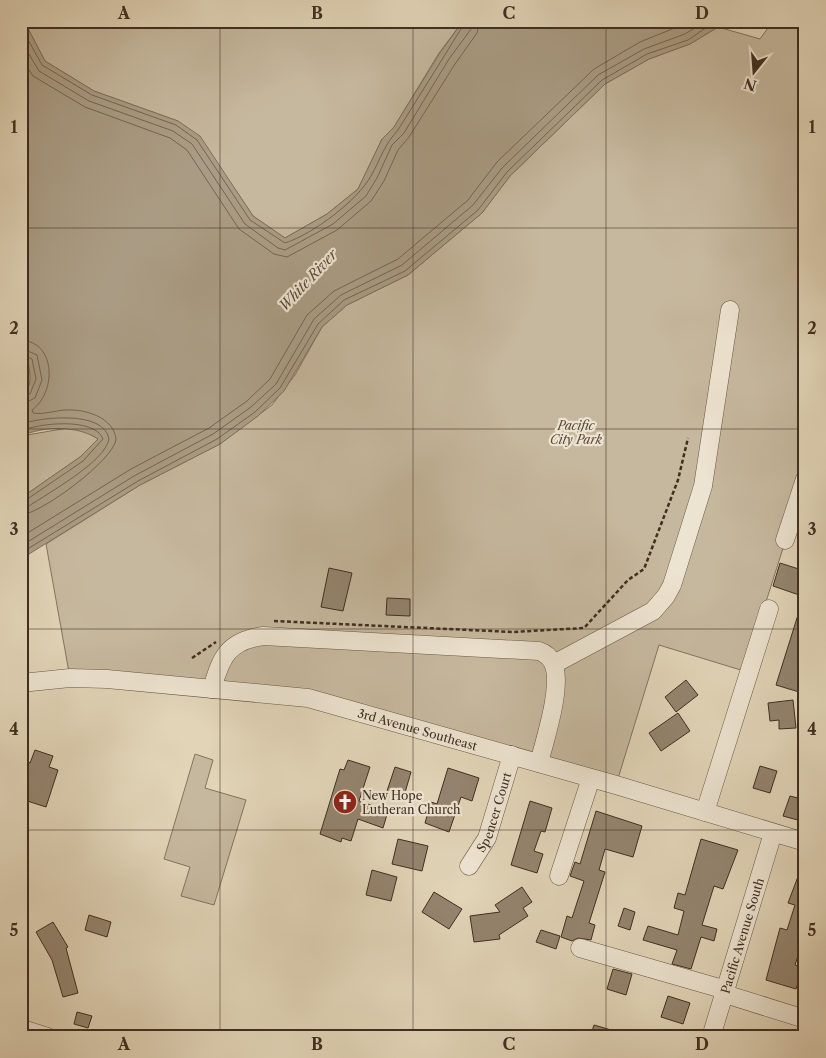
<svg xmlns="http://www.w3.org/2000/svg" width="826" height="1058" viewBox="0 0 826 1058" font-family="'Libre Caslon Text',serif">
  <rect width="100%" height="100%" fill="#e1d4b7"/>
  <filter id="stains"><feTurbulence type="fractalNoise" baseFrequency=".004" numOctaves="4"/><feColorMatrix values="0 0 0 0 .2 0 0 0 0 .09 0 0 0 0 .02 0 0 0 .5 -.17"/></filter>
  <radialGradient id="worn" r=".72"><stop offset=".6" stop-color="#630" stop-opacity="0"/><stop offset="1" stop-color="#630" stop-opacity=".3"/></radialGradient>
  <path fill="#c6b89e" stroke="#837360" d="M24,21H463L439,53L394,127L382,139L358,189L327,214L285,238L253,216L237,192L178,121L94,91L45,61Z
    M773,21H805V479L744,671L659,645L616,785L308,698L70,678L46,544L140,485L220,444L272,405L295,375L322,327L347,305L408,275L482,213L510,176L605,84L649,59L690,44L718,27L760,39Z
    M21,358L28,361C30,374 34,387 21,394Z
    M68,428L86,432L98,439L80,457L21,498V436Z
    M195,754L213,760L205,788L246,800L214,905L181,896L190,867L164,859Z"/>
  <path fill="#aa9c84" stroke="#80705c" d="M21,21H24L45,61L94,91L178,121L200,136L253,216L285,238L327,214L358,189L382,139L394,127L440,53L463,21H723L718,27L690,44L649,59L605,84L510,176L482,213L408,275L347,305L322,327L284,391L258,416L220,444L140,485L21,559V498L80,457L98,439C77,425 44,426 21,436V394C34,387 30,374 28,361L21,358V100L23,96L21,92Z"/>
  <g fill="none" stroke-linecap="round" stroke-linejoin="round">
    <path stroke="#756552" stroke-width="1" d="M21,27L42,65L92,95L176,125L197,140L250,220L285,243C313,234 357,201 371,176C381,158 384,145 398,130L466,21
      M21,41L39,71L89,101L173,131L192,144L245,224L278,248L285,250L333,224L366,196L377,178L392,145L404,133L449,59L471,29L473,21
      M21,57L33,76L85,107L170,138L187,150L239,229L274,254L287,257L337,230L371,201L384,181L398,150L409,137L455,64L477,33L480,21
      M21,340C57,342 56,393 32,410L33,413C44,415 56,410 67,410C86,409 114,418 116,439C115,459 41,514 21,515
      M21,348L37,355L42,380L35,398L21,405
      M21,354L32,359L36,379L30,394L21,398
      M21,424C41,417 104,410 109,439C105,462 48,493 29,506L21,508
      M21,431C38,423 95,417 103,439L83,461L26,500L21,501
      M21,537L131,469L209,428L247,401L270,379L307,315L334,291L398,259L468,200L497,162L594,69L640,42L692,21
      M21,546L134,476L213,434L251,407L276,384L314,319L341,295L402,265L473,205L502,168L598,75L644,49L685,34L706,21
      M21,553L138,481L217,439L255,412L280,388L318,324L344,300L405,271L478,210L507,172L602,80L647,54L688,40L716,21"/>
  </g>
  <path fill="#94846f" stroke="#402e21" d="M780,563L805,571V597L773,586Z
    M329,568L352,573L343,611L321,607Z
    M387,598L410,599V616L386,615Z
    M802,602H805V674L799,692L776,685Z
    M686,680L698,695L676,712L665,697Z
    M793,700L796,728L779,729V720L770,721L768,703Z
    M678,713L690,731L661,751L649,733Z
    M35,750L53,756L49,767L58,770L46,807L21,799V760L30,763Z
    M348,760L370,767L359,801L388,811L383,828L358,819L351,841L342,838L341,842L320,834L340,769L344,770Z
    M760,766L777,771L770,793L753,788Z
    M395,767L411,772L404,796L387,791Z
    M448,768L479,778L472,801L461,797L449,832L425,823L431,802L437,804Z
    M790,796L805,800V822L783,816Z
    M530,801L552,808L545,832L541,831L534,851L543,854L537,873L511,865Z
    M596,811L642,826L633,857L605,849L599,870L605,872L589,923L595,925L591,940L578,938L572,941L561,937L567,916L572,918L584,881L570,876L575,862L580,864Z
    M398,839L428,846L422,871L392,864Z
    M701,839L738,850L723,889L714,886L702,925L717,929L714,941L701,937L691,969L672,964L677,950L643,940L648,926L678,935L684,911L674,908L678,893L685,895Z
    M802,866H805V934L795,965L803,968L796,989L766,980L780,928L787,930L795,905L788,903Z
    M372,870L397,877L391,901L366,895Z
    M522,887L532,902L523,908L528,916L499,935L500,939L474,942L470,916L500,912L495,905Z
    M434,892L462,909L449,929L422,912Z
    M624,908L635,912L630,930L618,926Z
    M89,915L111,922L107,937L85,930Z
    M53,922L68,947L66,948L78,993L63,997L52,960L36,932Z
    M541,930L560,936L556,949L536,942Z
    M613,969L632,974L626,995L607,989Z
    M668,996L690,1003L683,1024L661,1017Z
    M77,1012L92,1016L88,1028L74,1024Z
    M594,1025L625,1034V1037H590Z"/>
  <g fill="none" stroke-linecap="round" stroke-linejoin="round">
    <g stroke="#685846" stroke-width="19">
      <g id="minor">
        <path d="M785,540L805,479"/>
        <path d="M554,664L653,611L666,596L672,585L703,486L730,310"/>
        <path id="s1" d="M21,683L70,678L107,679L308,698L616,785L805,842"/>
        <path d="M212,689C221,657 228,641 263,636L539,651C545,653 550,657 553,663C563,685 545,739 539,763"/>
        <path d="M705,812L769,609"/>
        <path id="s2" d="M469,866L487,838L512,755"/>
        <path d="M559,876L591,778"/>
        <path d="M580,948L726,990"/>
        <path d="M725,994L805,1019"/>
        <path d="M26,1030L48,1037"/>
        <path id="s3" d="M711,1037L773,833"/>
      </g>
    </g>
    <path stroke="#402e21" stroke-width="2.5" stroke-dasharray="4 2.5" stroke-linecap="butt" d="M274,621L513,632L584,628L628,580L644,569L678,480L688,438
      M192,658L216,642"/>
    <use href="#minor" stroke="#ece3d0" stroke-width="18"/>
  </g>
  <path fill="none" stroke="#402e21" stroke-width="1" stroke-opacity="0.55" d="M220,21V1037M413,21V1037M606,21V1037M21,228H805M21,429H805M21,629H805M21,830H805"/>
  <defs>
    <g id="church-disc" transform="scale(1.25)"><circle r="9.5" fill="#8f2418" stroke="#ece3d0"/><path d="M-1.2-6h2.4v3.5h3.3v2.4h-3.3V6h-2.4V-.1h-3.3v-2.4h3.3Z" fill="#fff"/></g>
  </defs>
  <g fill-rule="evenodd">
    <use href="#church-disc" x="345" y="802"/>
  </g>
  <g text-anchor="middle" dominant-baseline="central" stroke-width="4.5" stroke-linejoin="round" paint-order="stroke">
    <g font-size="12" font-style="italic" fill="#5b4a3a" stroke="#ece3d0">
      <text x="576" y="425">Pacific<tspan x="576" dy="14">City Park</tspan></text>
    </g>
    <g font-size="12" fill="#402e21" stroke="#ece3d0">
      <text stroke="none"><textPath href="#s1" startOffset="402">3rd Avenue Southeast</textPath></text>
      <text stroke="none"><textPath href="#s2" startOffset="60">Spencer Court</textPath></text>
      <text stroke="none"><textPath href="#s3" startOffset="106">Pacific Avenue South</textPath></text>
    </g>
    <g font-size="12" fill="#402e21" stroke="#ece3d0" text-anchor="start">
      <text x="362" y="795">New Hope<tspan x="362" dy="14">Lutheran Church</tspan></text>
    </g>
    <g font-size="14" font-style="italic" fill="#5a4a3a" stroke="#ece3d0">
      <text transform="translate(308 280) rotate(-47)">White River</text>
    </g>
  </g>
  <rect width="826" height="1058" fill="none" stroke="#e1d4b7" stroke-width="55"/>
  <g transform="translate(754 72) rotate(197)" stroke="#ece3d0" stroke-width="4" paint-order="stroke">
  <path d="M0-4L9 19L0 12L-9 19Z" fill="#402e21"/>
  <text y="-8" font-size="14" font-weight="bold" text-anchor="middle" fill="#402e21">N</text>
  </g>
  <rect x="28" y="28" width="770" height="1002" fill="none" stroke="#402e21" stroke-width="2"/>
  <g font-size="16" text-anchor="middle" font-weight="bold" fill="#402e21">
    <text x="124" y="19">A</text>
    <text x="317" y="19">B</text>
    <text x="509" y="19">C</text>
    <text x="702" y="19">D</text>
    <text x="14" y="133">1</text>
    <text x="812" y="133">1</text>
    <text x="14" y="334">2</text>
    <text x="812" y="334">2</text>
    <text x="14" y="535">3</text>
    <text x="812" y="535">3</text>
    <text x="14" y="735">4</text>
    <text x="812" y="735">4</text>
    <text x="14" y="936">5</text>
    <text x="812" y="936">5</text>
    <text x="124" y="1050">A</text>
    <text x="317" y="1050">B</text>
    <text x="509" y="1050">C</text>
    <text x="702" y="1050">D</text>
  </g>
  <rect width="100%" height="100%" filter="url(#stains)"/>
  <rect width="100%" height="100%" fill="url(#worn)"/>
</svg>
